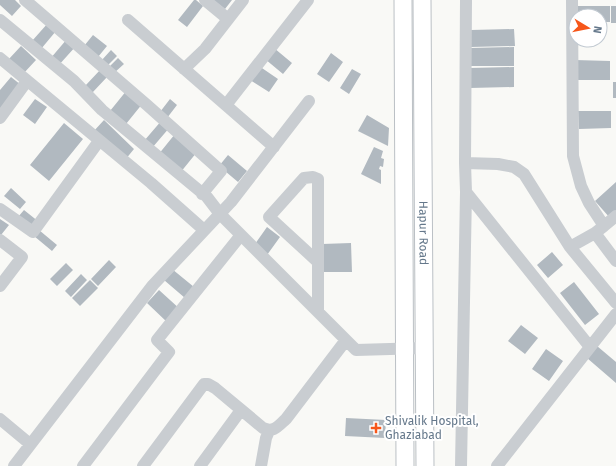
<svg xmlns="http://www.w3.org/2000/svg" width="616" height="466" viewBox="0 0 616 466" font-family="'Fira Sans',sans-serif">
  <rect width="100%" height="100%" fill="#f9f9f6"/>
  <path fill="#b1b9c0" d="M0,0H15L21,6L12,16L0,5Z
    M194,0H196L203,6L187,27L178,20Z
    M213,0H232L225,9Z
    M576,6H610V22H600V16H575Z
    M611,6H616V23H611Z
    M48,23L56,31L41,49L32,41Z
    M514,29L515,46L471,47V30Z
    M93,35L107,46L98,57L84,46Z
    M67,39L76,46L58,66L50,59Z
    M21,46L36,60L23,74L8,60Z
    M514,47V66H470V48Z
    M274,48L292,63L283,74L265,59Z
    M111,50L117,56L107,66L101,61Z
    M331,53L343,62L329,82L317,74Z
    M118,58L124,64L114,73L108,68Z
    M575,60L610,61V80H575Z
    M259,66L278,79L269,92L250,80Z
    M514,67V87L470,88V68Z
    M101,69L108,76L92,93L85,86Z
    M352,69L361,74L349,94L340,88Z
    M11,77L21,85L0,109V90Z
    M613,82H616V98H613Z
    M127,90L143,103L126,124L110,111Z
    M35,99L47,107L35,124L23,115Z
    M170,99L177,105L167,118L160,112Z
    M578,111H611V128L579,129Z
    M367,115L389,128L388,146L358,131Z
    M104,120L134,149L125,160L93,132Z
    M162,120L170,127L152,148L144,141Z
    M64,123L83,139L49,181L30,165Z
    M175,134L197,152L180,173L158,155Z
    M374,147L383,151L381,158L384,159L383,167L380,166L379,169L381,170V184L361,174Z
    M228,155L247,171L238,182L219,166Z
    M616,182V212L610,218L595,201Z
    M11,188L26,202L20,209L4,196Z
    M24,210L39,222L32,230L18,217Z
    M0,219L9,225L1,235L0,234Z
    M267,227L280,237L267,255L255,244Z
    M39,230L57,245L52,251L34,236Z
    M351,243L352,272H323L322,244Z
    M552,252L563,265L548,278L537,265Z
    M109,260L116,267L98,286L91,279Z
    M66,263L73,270L57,286L50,279Z
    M172,269L194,287L185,298L164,280Z
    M81,274L87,280L71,297L65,291Z
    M90,280L98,288L80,306L72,298Z
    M574,282L599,314L585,325L560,293Z
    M159,290L181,310L168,323L147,303Z
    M521,325L538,338L525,354L508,341Z
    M597,346L616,362V383L587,358Z
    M546,349L563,361L549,381L532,369Z
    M346,418L386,420L385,438L345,436Z"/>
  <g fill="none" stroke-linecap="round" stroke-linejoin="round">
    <g stroke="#bbc0c5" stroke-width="19">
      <g id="secondary">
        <path d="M403,0L405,466"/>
        <path id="s1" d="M422,0L425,466"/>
      </g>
    </g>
    <path stroke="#c9cdd1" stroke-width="12" d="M25,0L147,105L221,171L202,194
      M205,0L228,19
      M466,0L465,163L498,164L514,167L524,174L570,247L595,233L604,226
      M572,0L573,156L581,186L589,203L604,226L616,216
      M0,20L74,81L102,110L207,197L220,214L356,350L424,348
      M128,20L274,147
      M0,58L151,183L204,230
      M184,69L205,49L243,0
      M226,105L308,0
      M0,118L27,81
      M466,192L590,347
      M0,209L33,232L99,141
      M595,233L616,261
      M0,240L22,257L0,286
      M570,247L616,303
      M318,311V179L313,177L304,178L269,217L318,262
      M0,419L30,444
      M14,466L153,285L231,202L309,101
      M83,466L169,352L157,340L241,235
      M143,466L204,384H208L215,388L263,428C274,433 278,426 286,419L346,340
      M200,466L241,410
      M261,466L266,438L269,431
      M461,466L466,192L465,163
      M497,466L616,314"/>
    <use href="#secondary" stroke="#fff" stroke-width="17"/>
  </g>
  <path fill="#f6561a" stroke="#fff" stroke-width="1.5" d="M374 422h4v4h4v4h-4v4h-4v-4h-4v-4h4z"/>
  <g text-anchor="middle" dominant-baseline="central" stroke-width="4" stroke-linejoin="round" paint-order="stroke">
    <g font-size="12" fill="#65788b" stroke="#fff">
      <text stroke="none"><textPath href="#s1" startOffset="233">Hapur Road</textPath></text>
    </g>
    <g font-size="12" fill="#65788b" stroke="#fff" text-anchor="start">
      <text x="385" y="421">Shivalik Hospital,<tspan x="385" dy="14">Ghaziabad</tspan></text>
    </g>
  </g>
  <g transform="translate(588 28) rotate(100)"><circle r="19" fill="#ffffff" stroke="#c1c9d1"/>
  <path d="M0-3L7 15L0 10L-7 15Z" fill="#f6561a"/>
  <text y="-6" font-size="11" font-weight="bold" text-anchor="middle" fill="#65788b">N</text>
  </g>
</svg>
